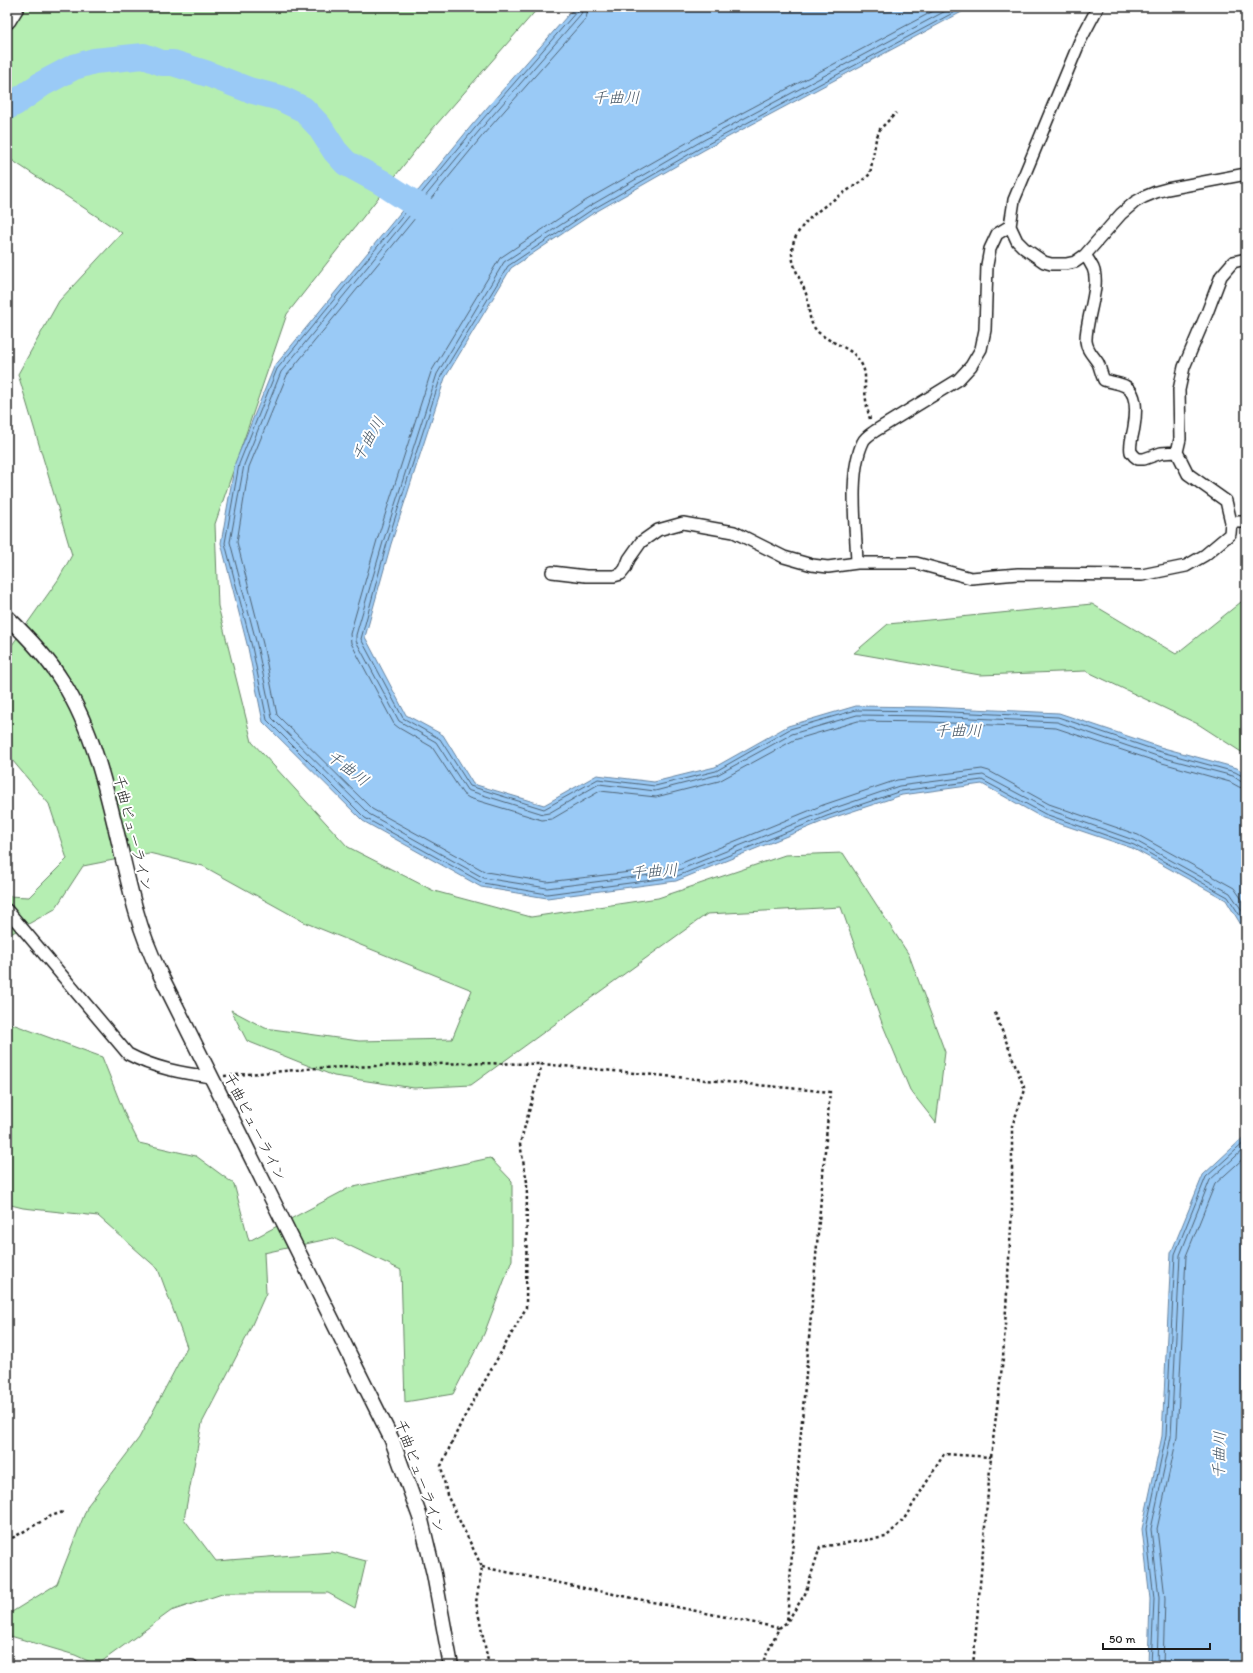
<svg xmlns="http://www.w3.org/2000/svg" width="1253" height="1673" viewBox="0 0 1253 1673" font-family="Itim,'Klee One',sans-serif">
  <rect width="100%" height="100%" fill="#fff"/>
  <filter id="ink" filterUnits="userSpaceOnUse"><feTurbulence type="fractalNoise" baseFrequency=".025" numOctaves="2"/><feDisplacementMap in="SourceGraphic" scale="8" xChannelSelector="R" yChannelSelector="G"/><feConvolveMatrix kernelMatrix="1 2 1 2 8 2 1 2 1" color-interpolation-filters="sRGB"/></filter>
  <g filter="url(#ink)">
    <path fill="#b5eeb2" stroke="#688567" d="M7,7H539L429,133L287,314L215,524L218,606L252,742L348,847L434,891L531,917L658,898L785,855L843,853L909,955L945,1052L936,1123L910,1090L882,1023L841,907L707,914L471,1085L414,1088L334,1076L247,1041L231,1010L265,1028L359,1041L452,1039L472,990L306,923L203,866L149,853L83,866L55,909L7,936V896L29,897L67,859L49,804L7,754V652L58,580L72,555L18,374L59,301L122,233L7,157Z
      M1246,598V755L1198,724L1086,671L980,675L854,653L888,624L1092,604L1176,654Z
      M7,1022L102,1057L126,1117L139,1143L196,1156L234,1184L249,1241L349,1188L490,1158L512,1181V1260L484,1334L453,1394L405,1402L401,1270L333,1238L264,1253L266,1293L246,1338L202,1423L184,1519L216,1561L332,1552L366,1561L355,1608L328,1593H225L171,1611L97,1665L75,1655L7,1635V1615L57,1584L88,1505L139,1438L187,1347L158,1269L98,1216L23,1208L7,1204Z"/>
    <path fill="#9acaf6" stroke="#68849f" d="M575,7H971L704,150L592,214L511,268L445,378L391,544L365,637L406,715L443,735L473,784L544,805L597,775L654,782L715,767L788,726L856,706L929,707L1059,713L1160,747L1237,768L1246,775V933L1226,900L1132,848L1043,818L982,784L902,795L829,819L676,881L547,898L481,887L363,821L263,722L248,648L221,543L235,463L274,367L472,125Z
      M1246,1135V1654L1245,1666H1148L1150,1599L1142,1529L1162,1436L1171,1253L1203,1175Z"/>
    <g fill="none" stroke-linecap="round" stroke-linejoin="round">
      <path stroke="#4e6273" stroke-width="1" d="M578,7L577,11L475,128L277,369L239,464L225,543L252,647L267,720L365,818L483,883L547,894L675,877L827,816L901,791L982,780L1045,814L1134,845L1228,897L1246,925
        M583,7L581,14L479,131L281,372L244,465L230,542L257,645L272,718L369,814L484,878L547,888L674,872L826,811L899,786L983,775L1047,809L1136,841L1230,893L1246,916
        M589,7L586,18L483,135L287,375L249,467L237,542L263,644L277,715L372,809L486,872L547,882L672,867L823,805L897,780L982,769L989,771L1049,804L1138,835L1234,888L1246,905
        M941,7L697,137L585,201L500,258L431,372L377,540L350,634L351,643L394,724L399,728L432,747L463,794L469,798L542,820L552,819L600,791L656,797L719,781L794,740L858,721L929,722L1056,728L1155,761L1230,782L1239,787L1246,789
        M953,7L700,142L588,207L504,262L437,374L383,542L356,635V641L399,721L436,742L467,790L543,814L549,813L599,784L655,791L717,775L792,734L857,715L929,716L1057,722L1157,756L1233,776L1240,781L1246,783
        M964,7L702,147L590,211L508,266L441,376L387,543L361,639L403,718L440,739L470,786L544,809L598,779L655,786L716,771L790,729L856,710L929,711L1058,717L1158,751L1235,772L1246,778
        M1151,1666L1154,1599L1146,1529L1166,1436L1175,1254L1206,1177L1246,1141
        M1157,1666L1159,1598L1151,1529L1171,1437L1180,1255L1210,1180L1246,1147
        M1163,1666L1165,1598L1157,1529L1177,1437L1186,1256L1215,1184L1246,1156"/>
      <path stroke="#9acaf6" stroke-width="26" d="M7,107L15,103L42,84L74,67L94,61L144,56L162,63H173L208,74L249,90L280,98L303,109L319,126L335,151L346,163L381,182L435,217L438,222"/>
      <g stroke="#1c1c1c" stroke-width="14">
        <path id="minor" d="M1098,7L1080,41L1014,200L1010,226L1017,241L1024,248L1044,262L1051,264H1066L1075,262L1085,255L1121,214L1135,202L1144,197L1156,192L1167,189L1246,174
          M1085,255C1088,259 1091,264 1093,268C1101,286 1085,321 1086,341C1087,351 1093,355 1098,363C1100,367 1101,374 1104,380C1110,382 1119,383 1125,386C1138,393 1136,415 1134,427C1133,435 1129,444 1131,452C1133,455 1135,457 1138,459H1144L1161,453L1177,452
          M1231,522H1246
          M857,563C856,528 848,473 863,442C865,437 871,434 875,431L958,380L971,366L981,349L985,330L987,265L990,249L997,234L1010,226
          M552,572L586,576H614L621,574L625,569L629,559L641,542L658,530L683,523L734,532L784,557L812,565L828,567L857,563H916L971,578L1018,574L1142,575L1186,566L1205,555L1230,534L1231,522L1226,501L1188,474L1177,452L1180,439L1179,390L1184,367L1207,313L1221,276L1233,262L1246,259
          M7,910L128,1054C154,1068 181,1073 211,1077
          M186,1666H192"/>
      </g>
      <g stroke="#1c1c1c" stroke-width="17">
        <path id="tertiary" d="M7,617C27,636 47,657 62,681C104,746 115,837 136,911C142,933 151,955 161,976L392,1440L421,1520L434,1574L451,1666"/>
      </g>
      <g stroke="#1c1c1c" stroke-width="20">
        <path id="primary" d="M7,20L15,7"/>
      </g>
      <path stroke="#1c1c1c" stroke-width="2.5" stroke-dasharray="3 3" stroke-linecap="butt" d="M870,419C867,409 865,397 865,386C865,379 866,373 862,365C853,346 831,345 817,331C806,319 811,305 805,291C800,279 793,267 792,254C791,217 847,195 870,174L876,139L880,129L896,113
        M224,1076L318,1068L466,1063L542,1064L830,1092L800,1444L787,1622
        M7,1541L51,1516L63,1512
        M482,1567L779,1628
        M489,1666L476,1602L482,1567L447,1495L441,1466L461,1423L526,1308L527,1182L520,1144L542,1064
        M761,1666L779,1628L787,1622L805,1594L820,1547L886,1537L904,1519L944,1454L991,1457
        M973,1666L991,1457L1003,1358L1012,1210V1126L1025,1090L994,1010"/>
      <use href="#minor" stroke="#fff" stroke-width="11"/>
      <use href="#tertiary" stroke="#fff" stroke-width="14"/>
      <use href="#primary" stroke="#fff" stroke-width="17"/>
    </g>
  </g>
  <g text-anchor="middle" dominant-baseline="central" stroke-width="4" stroke-linejoin="round" paint-order="stroke">
    <g font-size="15" fill="#1c1c1c" stroke="#fff">
      <text transform="translate(133 833) rotate(76)">千曲ビューライン</text>
      <text transform="translate(255 1127) rotate(63)">千曲ビューライン</text>
      <text transform="translate(420 1476) rotate(70)">千曲ビューライン</text>
    </g>
    <g font-size="16" font-style="italic" fill="#485968" stroke="#fff">
      <text x="616" y="97">千曲川</text>
      <text transform="translate(368 439) rotate(-60)">千曲川</text>
      <text x="958" y="730">千曲川</text>
      <text transform="translate(348 768) rotate(37)">千曲川</text>
      <text transform="translate(654 871) rotate(-4)">千曲川</text>
      <text transform="translate(1219 1455) rotate(-88)">千曲川</text>
    </g>
  </g>
  <rect width="1253" height="1673" fill="none" stroke="#fff" stroke-width="24"/>
  <rect x="12" y="12" width="1229" height="1649" fill="none" stroke="#1c1c1c" stroke-width="1.5" filter="url(#ink)"/>
  <path d="M1103 1643v6h107v-6" fill="none" stroke="#1c1c1c" stroke-width="2"/>
  <text x="1109" y="1643" font-size="12" fill="#1c1c1c" stroke="#ffffff" stroke-width="3" paint-order="stroke">50 m</text>
</svg>
